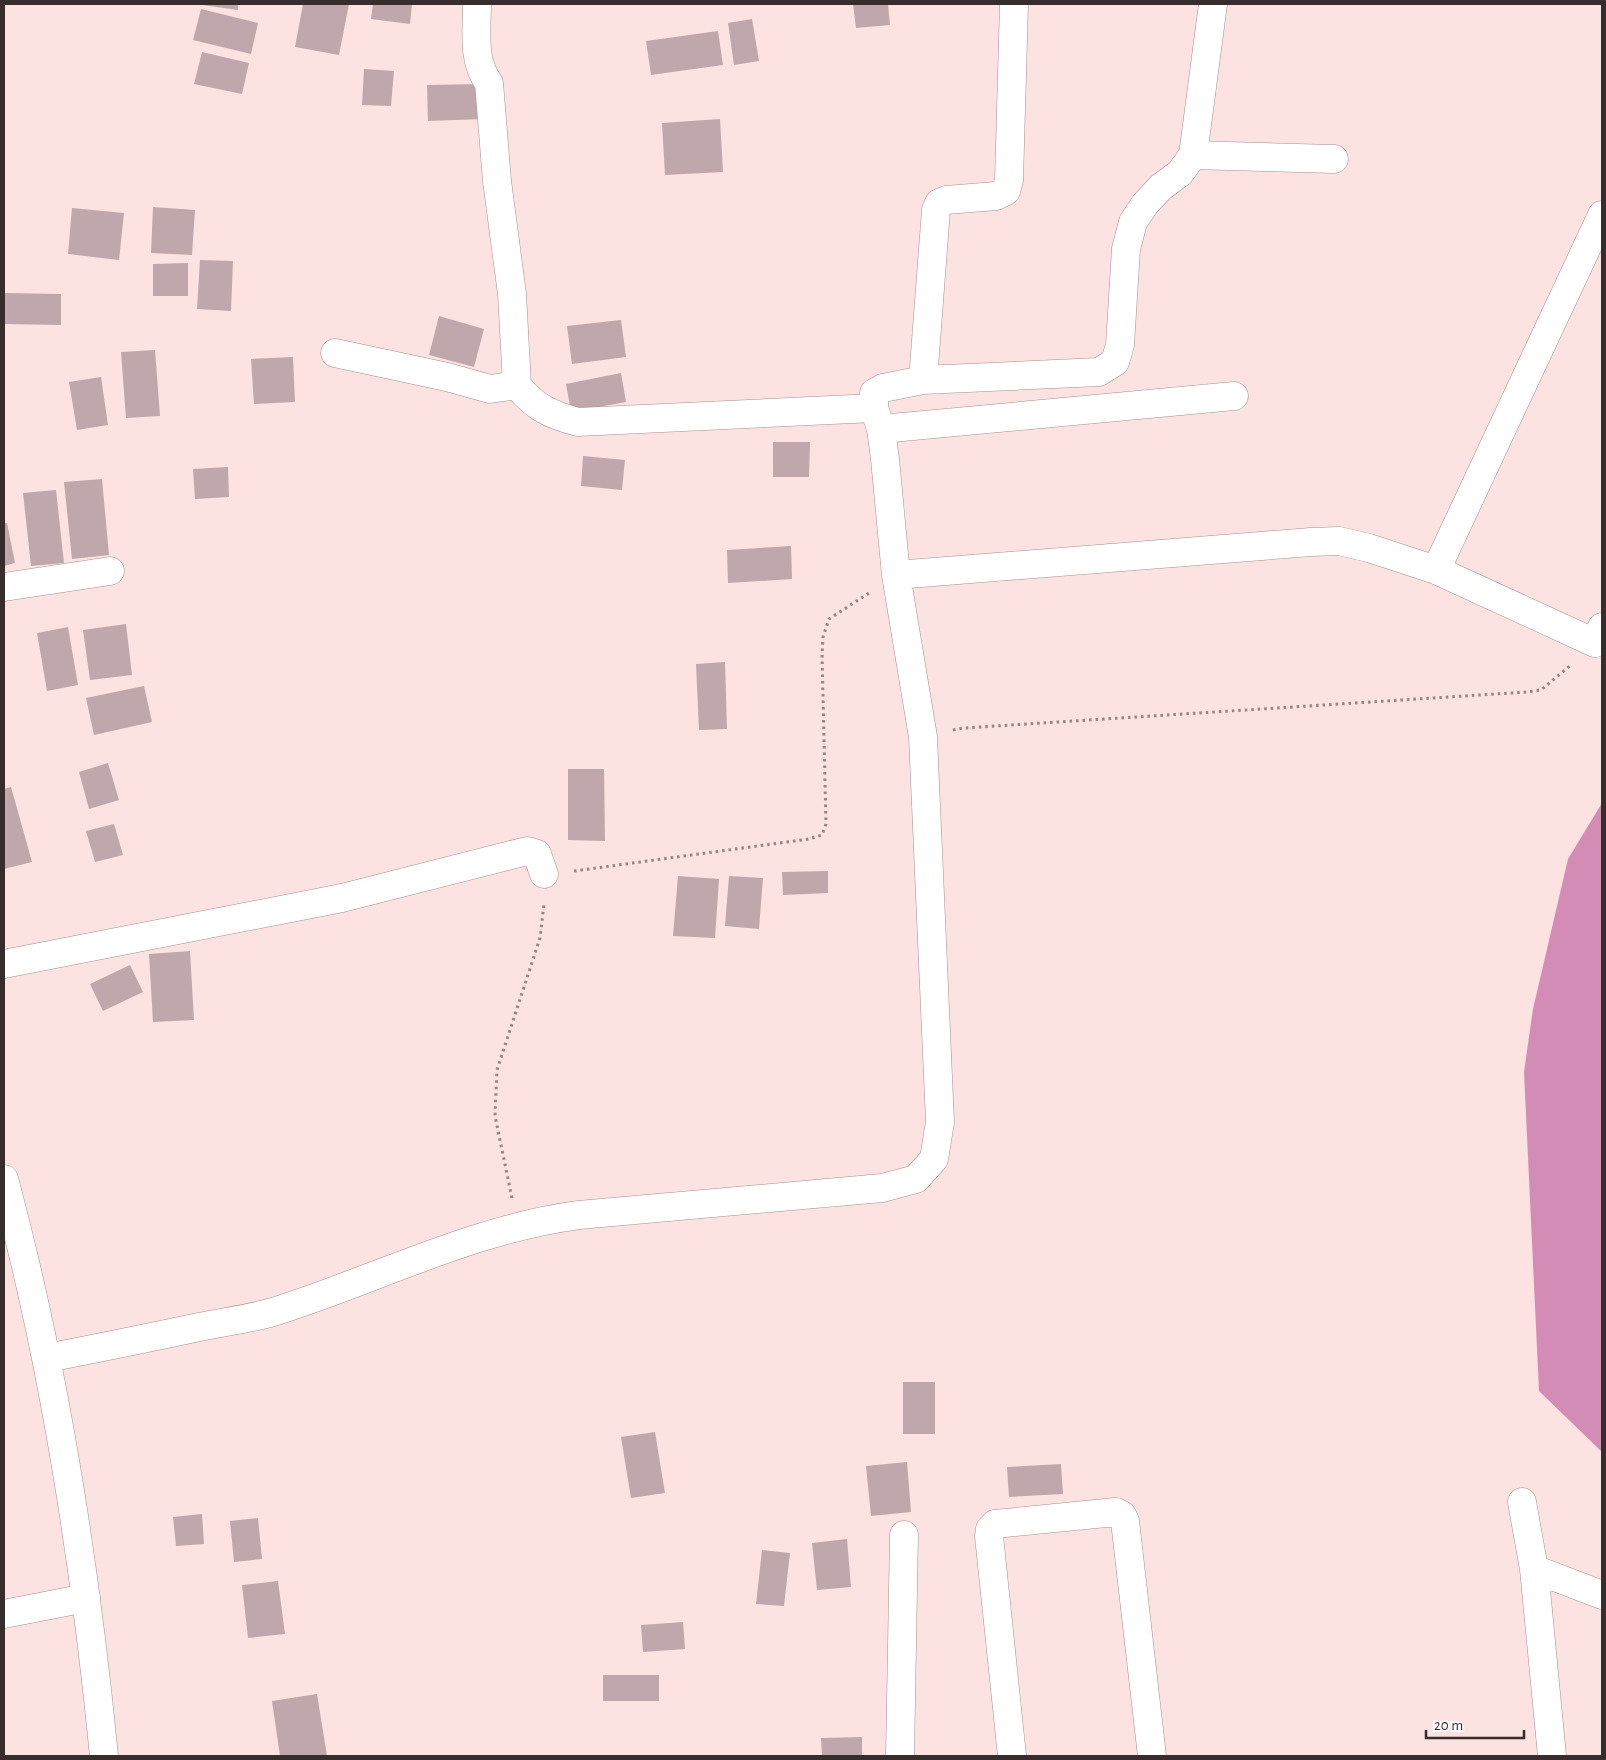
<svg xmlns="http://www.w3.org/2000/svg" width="1606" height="1760" viewBox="0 0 1606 1760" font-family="'Alegreya Sans',sans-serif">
  <rect width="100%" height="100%" fill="#fce2e0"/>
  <path fill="#d38cb5" d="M1602,803V1452L1539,1391L1524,1072L1533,1009L1568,859Z"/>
  <path fill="#bfa7ac" d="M195,4H238V10Z
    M303,4H349L339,55L295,47Z
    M373,4H412L410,24L371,19Z
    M853,4H888L890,25L856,28Z
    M201,9L258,23L251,54L193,40Z
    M752,19L759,61L734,65L728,23Z
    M718,31L723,65L651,75L646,41Z
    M202,52L249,63L242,94L194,84Z
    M364,69L394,71L391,106L362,105Z
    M482,84L483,119L428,121L427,85Z
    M720,119L723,172L665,175L662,123Z
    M153,207L195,210L192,255L151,253Z
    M72,208L124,213L119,260L68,254Z
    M200,260L233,261L231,311L197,309Z
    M188,263V296H153V264Z
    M4,293L61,294V325L4,324Z
    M439,316L484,329L474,367L429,355Z
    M621,320L626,357L572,364L567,326Z
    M155,350L160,416L126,418L121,352Z
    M293,357L295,402L254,404L251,359Z
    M621,373L626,402L571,412L566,384Z
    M101,377L108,425L77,430L69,382Z
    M773,442H810L809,477H773Z
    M583,456L625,460L622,490L581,486Z
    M228,467L229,497L195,499L193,469Z
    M102,479L109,555L72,559L64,482Z
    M56,490L64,563L31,566L23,493Z
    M4,523H7L15,563L4,566Z
    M791,546L792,579L728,583L727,550Z
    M126,624L132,675L90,680L83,630Z
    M68,627L78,685L47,691L37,633Z
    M725,662L727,729L699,730L696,664Z
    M144,686L152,722L94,735L86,698Z
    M108,763L119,800L89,809L79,772Z
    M568,769H604L605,841L568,840Z
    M11,787L32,862L4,869V789Z
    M114,824L123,855L95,862L86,831Z
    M828,871V893L783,895L782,872Z
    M678,876L719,879L715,938L673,936Z
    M729,876L763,878L759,929L725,926Z
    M190,951L194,1020L153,1022L149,954Z
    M130,965L143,992L103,1011L90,984Z
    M903,1382H935V1434H903Z
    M655,1432L665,1493L631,1498L621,1437Z
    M907,1462L911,1512L871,1516L866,1466Z
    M1061,1464L1063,1494L1009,1497L1007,1467Z
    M202,1514L204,1544L176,1546L173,1517Z
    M258,1518L262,1559L234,1562L230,1521Z
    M847,1539L851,1587L817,1590L812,1543Z
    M762,1550L790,1553L784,1606L756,1604Z
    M278,1581L285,1634L248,1638L242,1585Z
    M683,1622L685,1649L643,1652L641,1625Z
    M603,1675H659V1701H603Z
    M317,1694L327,1756H280L272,1701Z
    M862,1737V1756H822L821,1738Z"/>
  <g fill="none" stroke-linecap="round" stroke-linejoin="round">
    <g stroke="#a78f8d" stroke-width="29">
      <path id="street" d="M1193,155L1334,159
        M335,353L447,377L490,389L517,385L512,294L497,181L489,83C472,61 477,30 477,4
        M923,380L936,210L939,203L946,200L996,196L1006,191L1009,180L1014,4
        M517,385C534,407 551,415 578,422L874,408
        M881,429L1234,396
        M1436,570L1602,215
        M896,575L1311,542L1339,541L1369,548L1436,570L1595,643L1602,627
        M4,587L110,571
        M4,964L342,898L527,851L537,854L544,874
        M47,1358C98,1348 148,1338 199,1327C223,1322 249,1319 273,1312C375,1280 472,1229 579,1215L882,1188L916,1179L934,1159L940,1122L923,737L896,575L885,459L881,429L874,408V393L883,388L923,380L1099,372L1115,362L1120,345L1126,249L1133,222L1145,204L1161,187L1180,173L1193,155L1213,4
        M1522,1502L1534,1569L1552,1756
        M1534,1569L1602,1595
        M4,1614L86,1598
        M900,1756L904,1535
        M1012,1756L989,1536L990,1529L995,1524L1116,1512L1122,1515L1125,1521L1152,1756"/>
    </g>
    <g stroke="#a78f8d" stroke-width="29">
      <path id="primary" d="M4,1179C55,1368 85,1562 104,1756"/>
    </g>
    <path stroke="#958482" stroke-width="3" stroke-dasharray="2.5 4" stroke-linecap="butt" d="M953,730L964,728L1527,692L1541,690L1571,665
      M574,871L809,839L822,835L826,824L822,654L823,637L829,619L869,593
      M512,1198L495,1116L497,1070L540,938L544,904"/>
    <use href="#street" stroke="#fff" stroke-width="28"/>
    <use href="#primary" stroke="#fff" stroke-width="28"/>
  </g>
  <rect width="1606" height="1760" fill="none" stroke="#362d2c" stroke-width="10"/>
  <path d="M1426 1730v8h98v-8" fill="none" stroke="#362d2c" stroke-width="2.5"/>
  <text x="1434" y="1730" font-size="15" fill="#362d2c" stroke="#ffffff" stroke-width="4" paint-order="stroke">20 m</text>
</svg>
